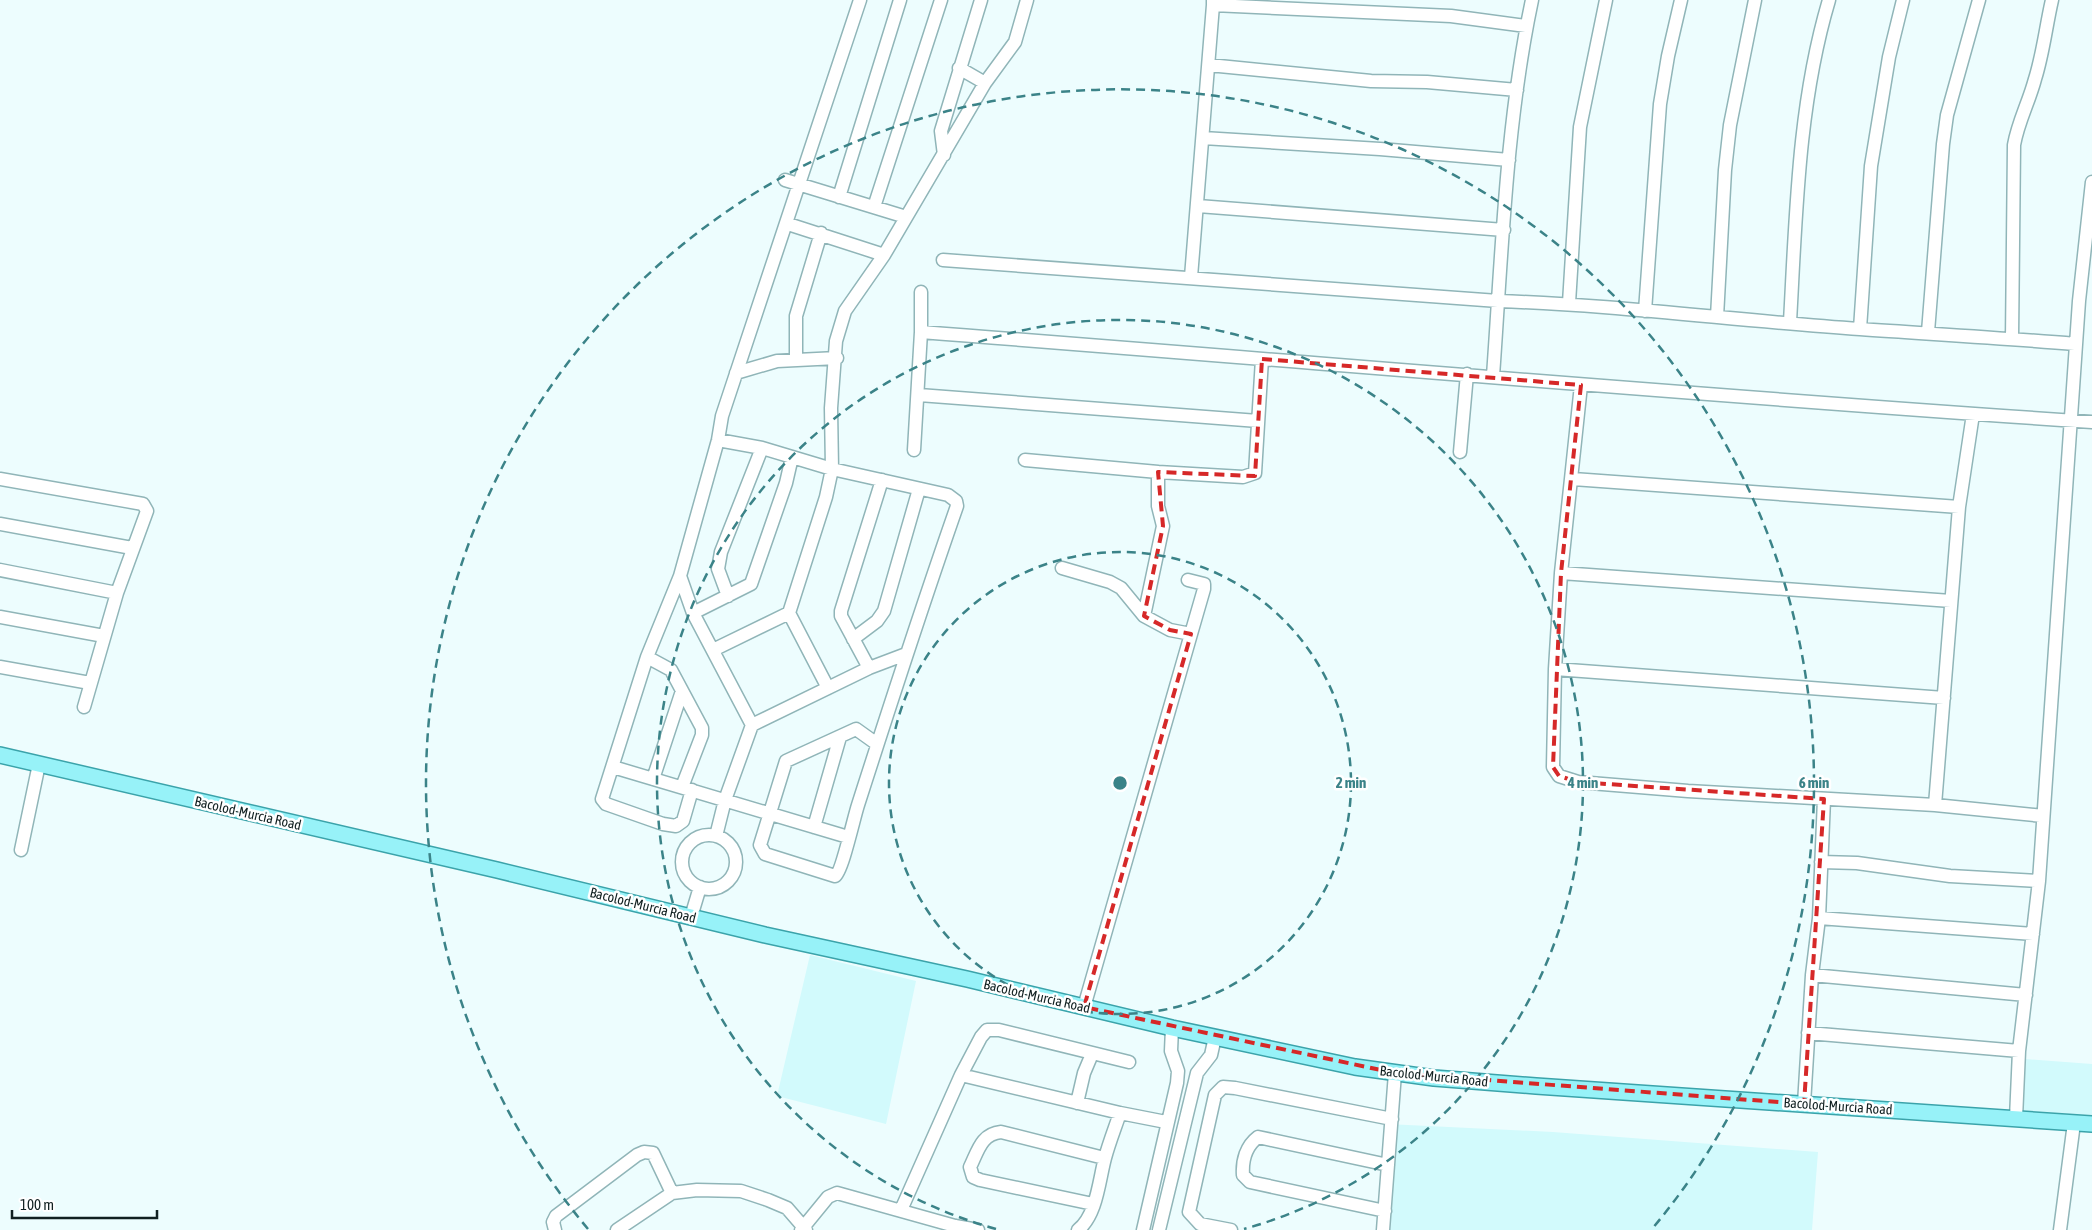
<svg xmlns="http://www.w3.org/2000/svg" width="2092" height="1230" viewBox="0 0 2092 1230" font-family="'Asap Condensed',sans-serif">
  <rect width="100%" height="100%" fill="#edfdfe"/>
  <path fill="#d2fafc" d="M810,955L916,981L886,1124L777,1096Z
    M2025,1059L2092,1064V1118L2022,1113Z
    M1387,1124L1553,1132L1818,1152L1812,1230H1381Z"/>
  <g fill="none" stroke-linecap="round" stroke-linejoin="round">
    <g stroke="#90b5b8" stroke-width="15">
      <path id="minor" d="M1213,0V5L1451,16L1526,26
        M1209,65L1371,81L1427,82L1517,90
        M959,68L985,83
        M1203,138L1380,149L1509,160
        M944,155L941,131L981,0
        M785,180L906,217
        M839,197L900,0
        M1198,206L1504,230
        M874,207L941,0
        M788,224L884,255
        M943,260L1498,301C1619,305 1739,321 1860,329C1932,334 2004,338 2075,344
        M1191,277L1213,5
        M1569,303L1580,127L1606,0
        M1645,311L1660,104L1668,56L1681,0
        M1717,317L1725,170L1730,125L1755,0
        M1790,322C1796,215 1798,104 1829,0
        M1860,329L1871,166L1889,57L1903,0
        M921,332V292
        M1928,332L1943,144L1947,115L1979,0
        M2012,339L2014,145C2018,122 2029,102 2035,79C2043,54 2046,26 2052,0
        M796,359V316L821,233
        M736,373L777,361L837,358
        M1493,376C1502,251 1506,123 1532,0
        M1581,385L1561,573L1555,669L1553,767L1559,776L1578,782L1688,791L1935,805L2043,816
        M919,395L1258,421
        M718,440L762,448L832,469L948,495L956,501L957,506C922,606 890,705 858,805C854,817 842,872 835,876L765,854L760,845L786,761L856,729L877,744
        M914,450L921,332C1312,362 1701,396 2092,422
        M1460,452L1467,374
        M1025,460L1158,472
        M0,479L143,504L147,511L117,593L84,707
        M1573,479L1959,507
        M0,524L132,548
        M1062,568L1110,582L1121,588L1144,616L1170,630L1191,634L1204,589V584L1188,580
        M0,570L117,593
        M1561,573L1951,601
        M680,576L693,613L752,725
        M728,596L718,569L721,552L762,448
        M693,613L751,584L786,483L792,457
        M1144,616L1163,526L1158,506V472L1243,477L1255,473L1262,359
        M0,617L104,636
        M853,639L877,621L884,611L919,489
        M713,650L789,613
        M647,657L671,670L702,728V735L682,787
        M0,667L90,683
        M869,668L841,616V611L882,480
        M1555,669L1944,698
        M828,688L789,613L826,497L832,469L831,408L836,341L845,311L884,255L985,83L1015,42L1027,0
        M613,767L848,837
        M653,779L682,691
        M692,790L683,821L676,826L663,824L606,804L602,799L647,657L680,576L718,440L722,416L860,0
        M1935,805L1959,507L1973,414
        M814,827L840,737
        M682 862a27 27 0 1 1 54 0a27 27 0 1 1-54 0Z
        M716,836L725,800L752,725L869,668L906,654
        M21,850L39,764
        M1821,862L1857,863L1950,876L2039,881
        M691,917L700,887
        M1819,918L2033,934
        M1812,975L2026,995
        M1084,1007L1191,634
        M1808,1033L2019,1051
        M961,1075L1120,1113C1115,1128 1109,1143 1105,1158C1099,1180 1097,1215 1078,1230
        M1077,1103L1084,1073L1092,1054
        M1804,1104L1812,975L1819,918L1824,799
        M1120,1113L1166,1122
        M2016,1118L2019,1051L2039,881L2079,301L2092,182
        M1093,1204L980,1180L973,1177L970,1167C978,1151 981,1134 1001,1132L1104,1158
        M901,1210L961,1075L981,1037L987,1030H999L1129,1062
        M1385,1211L1250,1182L1243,1175C1242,1161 1246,1146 1258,1137L1388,1165
        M555,1230L553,1222L556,1216L637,1155L644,1152L653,1153L672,1193
        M617,1230L672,1193L697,1190L741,1191L768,1200L787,1208L806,1230
        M801,1230L828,1197L837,1193L955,1226L978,1230
        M1143,1230L1177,1083L1178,1071L1171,1051L1172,1028
        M1159,1230L1197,1073L1211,1055L1215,1037
        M1231,1230L1200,1224L1189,1212L1215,1095L1223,1087L1235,1088L1392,1119
        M1383,1230L1395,1073
        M2060,1230L2074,1123"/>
    </g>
    <g stroke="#3ba3aa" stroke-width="18">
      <path id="major" d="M0,755L497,870L765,935L967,979L1172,1028L1355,1067L1434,1078L1536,1086L2092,1124"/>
    </g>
    <use href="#minor" stroke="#fff" stroke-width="12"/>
    <use href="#major" stroke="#97f2f8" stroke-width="15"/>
  </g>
  <path fill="none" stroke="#d62828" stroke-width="4" stroke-dasharray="10 6" stroke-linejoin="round" d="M1262,359L1581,385L1561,573L1553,767L1559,776L1578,782L1824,799L1804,1104L1395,1073L1084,1007L1191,634L1170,630L1144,616L1163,526L1158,472L1255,476Z"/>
  <g fill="none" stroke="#3b8388" stroke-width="2.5" stroke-dasharray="9 6">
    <circle cx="1120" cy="783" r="231"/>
    <path d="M996 1229A463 463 0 1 1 1244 1229"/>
    <path d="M588 1229A694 694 0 1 1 1652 1229"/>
  </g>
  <g text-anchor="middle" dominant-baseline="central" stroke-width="5" stroke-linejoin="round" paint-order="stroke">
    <g font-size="14" fill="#112021" stroke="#fff">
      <text transform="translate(248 813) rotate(13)">Bacolod-Murcia Road</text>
      <text transform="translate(643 905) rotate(14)">Bacolod-Murcia Road</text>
      <text transform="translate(1037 996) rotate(13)">Bacolod-Murcia Road</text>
      <text transform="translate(1434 1076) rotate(6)">Bacolod-Murcia Road</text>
      <text transform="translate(1838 1106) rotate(4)">Bacolod-Murcia Road</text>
    </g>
  </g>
  <circle cx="1120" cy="783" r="8" fill="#3b8388" stroke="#fff" stroke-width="2.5"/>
  <g font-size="15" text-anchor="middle" font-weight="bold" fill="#3b8388" stroke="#fff" stroke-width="5" stroke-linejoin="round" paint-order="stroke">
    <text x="1351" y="788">2 min</text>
    <text x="1583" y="788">4 min</text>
    <text x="1814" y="788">6 min</text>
  </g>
  <path d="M12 1210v8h145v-8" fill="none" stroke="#112021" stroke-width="2.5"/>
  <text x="20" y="1210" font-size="15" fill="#112021" stroke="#ffffff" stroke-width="4" paint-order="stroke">100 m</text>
</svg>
